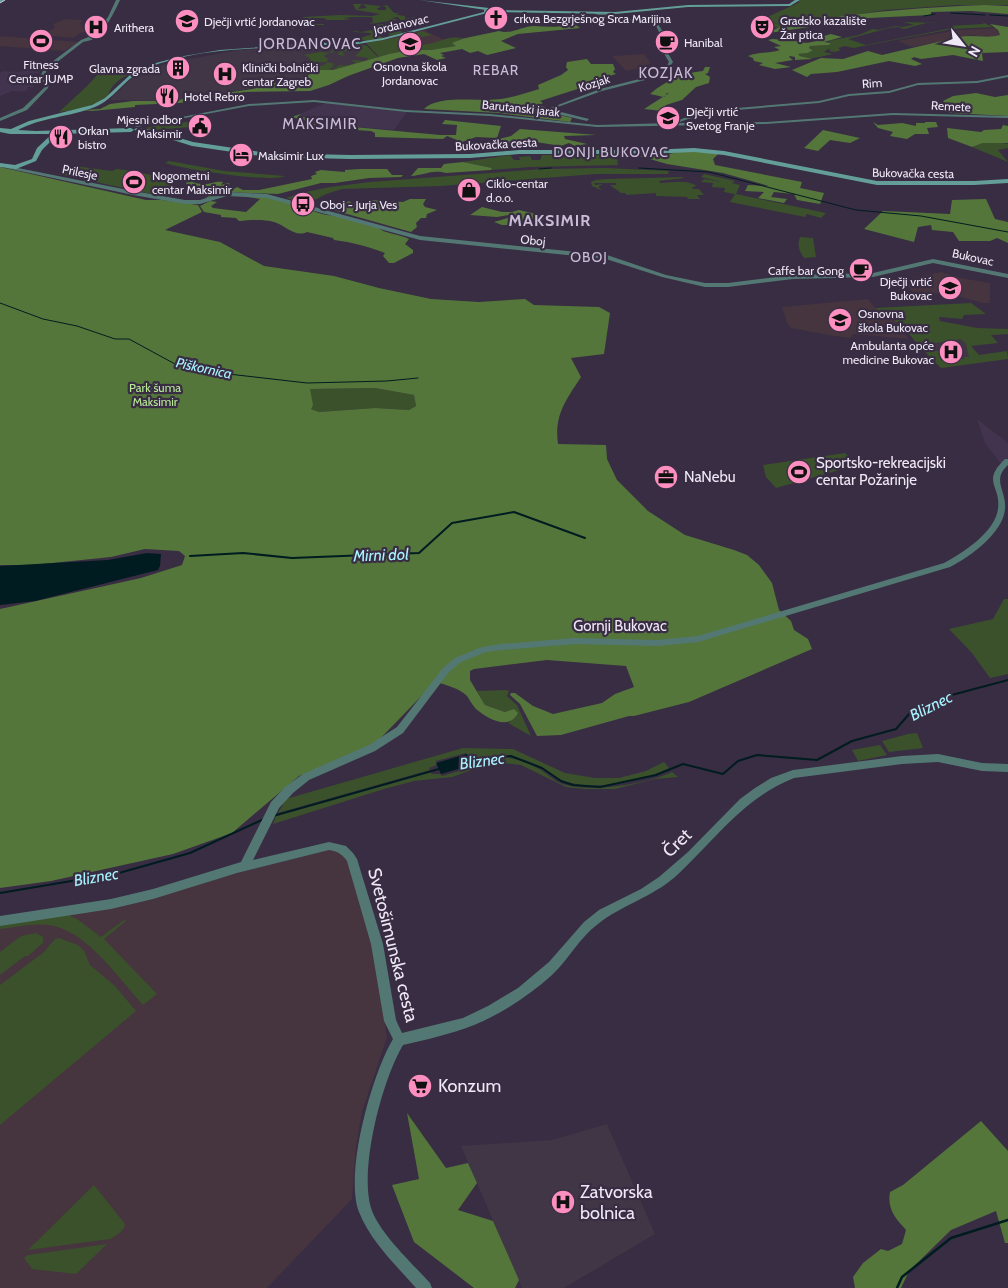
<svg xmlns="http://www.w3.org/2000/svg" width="1008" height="1288" viewBox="0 0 1008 1288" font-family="Cabin,sans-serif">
  <rect width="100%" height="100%" fill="#382d43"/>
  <path fill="#42334f" d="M29,66L44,67L39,73L27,75L34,87H27L28,90L22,92L13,91L0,96V73L3,71L21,72Z
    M325,103H330L407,112L394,130L331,125L299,116L302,113Z
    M977,419L1008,443V458L1001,464L985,443Z"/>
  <path fill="#46343f" d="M65,19L83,20L80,24L84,25L81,27L89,31L80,33L73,38L40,35L55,28L53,24Z
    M996,28L1000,35L989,38L971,35L913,47L897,41L958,30Z
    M427,29L426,31L457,46L389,54L380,58L366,43Z
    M0,36L25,38L80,42L64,51L0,46Z
    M644,54L651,63L642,68L626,71L612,56Z
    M941,272L961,278L990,283V303H983L946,293L915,295L903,280Z
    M868,299L876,309L889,313L909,339L853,334L851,338L834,336L791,328L787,323L782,307Z
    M330,849L339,850L349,859L368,924L387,1037L362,1112L356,1147L352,1199L267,1288H0V924L115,905Z"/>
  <path fill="#413645" d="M363,44L378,57L333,70L315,71L294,81L213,95L192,94L178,101L109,100L130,80L142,72L173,62L240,50Z
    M963,339L985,362L941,368L924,351H925L921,344Z
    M607,1124L655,1234L564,1288H522L461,1146L552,1140Z"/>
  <path fill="#3b512b" d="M800,0H1008V5H956L885,10L778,28L757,23L762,21L779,24L763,19L798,3Z
    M353,4H362L358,9L367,8L363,4L380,6L381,7L377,8L378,10H386V7L382,6L387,5L394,13H400L396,14L398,15L405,16V19L415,17L417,19L400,20L398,17L392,18L398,20L369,24L373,22L372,17H342L352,18L343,19L352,20H327L324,18H315L313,24H324V25H313L315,27H313L300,25L291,30L293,29L291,28L304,17L340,15L373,16L380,14L356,10Z
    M405,22L408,32L406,28H398V31H401L402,33L390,36L388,33H379L381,34L379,36L384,38L367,41L359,39L358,42L354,43L358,42L356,39L370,35L371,33L354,32V31L361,32L372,30L373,25Z
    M904,22L943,23H926L904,29L898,27L889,28L848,39L866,45L952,28L948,26L984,24L982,22L993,27L952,29L853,48L845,46L838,48L841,50L835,52L828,51L831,50L828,49L824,52L833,54C820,57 809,61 797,54L808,53L813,50L809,47L810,46L829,45L831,43L828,41L859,35L873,29L878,30L896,26L902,27L914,25Z
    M422,31L432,35L421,37L422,32L419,38L413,37L411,38L413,39L408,41C412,43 419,45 423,45C436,44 450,34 463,39L458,40L457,46C448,47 438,50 430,50C413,50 395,51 379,57L366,43L408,36Z
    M346,44L351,45V48L342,53L344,54L343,56L337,54L343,49L336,48L324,56L328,59L327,62H320L317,65L322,66L328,62L335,64L332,66L334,67L329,69L332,70L340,65C345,66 351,66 355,62L351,60L366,61L368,58L355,56L360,51L357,46L366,45L378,57L333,70H323L316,72L310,59H308L310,58L304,55L320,52L331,53L343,46L336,45Z
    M145,67C134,72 120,77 112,87C109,92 109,96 103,99C90,108 74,110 59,112L86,87L104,68Z
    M176,121L177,123C185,123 199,119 203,126L154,130L145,128Z
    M996,142L1008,144V148L998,150L1008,162L972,147L983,143Z
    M510,155L514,160H520L519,157L530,156L532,160H540L542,155H607L608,158H617L618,165L530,167L491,170L492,168L463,162Z
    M169,161L224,171L285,176C269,183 183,169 165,163Z
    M75,166L112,171L117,169L125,170L179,180L156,195L59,174Z
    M606,168L669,171L668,174H596L441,186L342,189L326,194L307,204L286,198L301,193L330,187L370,182L542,169Z
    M704,174L735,181L732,183L740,185L736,194L826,213L821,218L807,214L805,217L730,202L735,194L724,192L725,188L712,187L713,183L701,182L704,179L722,182L701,177Z
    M683,177L684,178L659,181L660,183C673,183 684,179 697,186L692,187L693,189H699L704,195H697L700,199H688L687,197L656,196V193L627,195L625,193H621L610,185H616V183H594L595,185L603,184L598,187L603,191L592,186L591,182L596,180L608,179Z
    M800,237L813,238L816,257L804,258C799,250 797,246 800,237Z
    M971,303L986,314L964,315L962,319L939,317L940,321L977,328L1008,329V334L978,336L991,335L998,343L971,346L979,355L1007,351L1008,359L941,368L924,351H945L949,359H965L964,357H969L966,344L961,339L936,343L929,342L931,344L922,346L921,344H917L907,331L908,327L906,324L896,322L889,314L883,313L875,308Z
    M375,388L414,395L416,406L409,410L375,408L319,412L311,409L309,389Z
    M845,453L857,465L776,488L766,477L763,465Z
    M1004,599H1008V674L990,678L972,653L949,629L993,619Z
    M506,690L509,691L507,696L517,705L531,736L508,723L515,718L514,709L506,712L485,705L477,691Z
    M917,733L923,748L889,752L882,741L908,734Z
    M880,745L887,755L858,761L852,750Z
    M463,748L513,749L565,773L595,778H619L646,771L664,762L669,768C640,782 599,791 567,782C557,779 550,772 541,767C512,753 501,755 470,759L466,753L436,761L437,765L429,768L430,770L278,813L286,799Z
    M505,757C518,759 530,764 541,770C547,774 553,780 560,783C587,794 647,784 672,772L678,777L655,779L615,789H584L566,787L521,765L494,762L452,777L414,781L384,789L273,824L276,816L430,772L432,774H440L442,776L473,767L471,763L475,760Z
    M69,915L77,919L101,937L124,920L126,921L104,939L157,994L143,1005C120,980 89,934 54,926C37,922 17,927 0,929V923Z
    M36,933L43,937V943L28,956H25L0,975V952L21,936Z
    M59,938L78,945L84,951L90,965L115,986L136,1011L0,1125V985L44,952L55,939Z
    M94,1185L125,1224C125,1230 116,1236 110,1239L28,1250Z
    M107,1244L76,1274L32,1269L24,1258L28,1255Z"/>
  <path fill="#54763b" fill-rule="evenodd" d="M985,5L1008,6V14L971,11L931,12V15L869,18L769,33C782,23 801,23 817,20C872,11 928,7 985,5Z
    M573,23L580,28L518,34L501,41L516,48L487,55L478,51L470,53L462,49L440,53L444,55L441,56L446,58L437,60L424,54L398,58L348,76L329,85L310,91L245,92L180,103L135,105V107L92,111L83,110L100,109L110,104L133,101H178L192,94L213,95L252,89L275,83L294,81L320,70H333L389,54L410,50H431L456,46L452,43L462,39H461L499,31C511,35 522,26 534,26C548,27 560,28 573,23Z
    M990,24L1008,27V52L982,53L983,61L953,55L921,59L914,57L911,59L922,64L915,66L889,61L837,72L811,74L807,77L792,70L821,58L843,59L868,51L882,55L959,37C973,34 986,39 1000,35L998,30Z
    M831,34L842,37L824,42L831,43L829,45L810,46L809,48L813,50L808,53L798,54L800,56L813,59L795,60V57L790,56L789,57L793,60L775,63L791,67L775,69L759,65L763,63L754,61L753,58L748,56C759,51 769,54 780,50L774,47L781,46L768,40C775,37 782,42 790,39C799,43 806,44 816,41L814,39Z
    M587,59L591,64H613L615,69L613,72L616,74L599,79L593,84L540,101L543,103L539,105L548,108L547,112L572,118L570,122L499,113L424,109C438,94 481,102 501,99C514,97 526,93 539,89L538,85L561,75L568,70L566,67L567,62Z
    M705,67H710L708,73L705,74L710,77L709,83L696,87L682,100L666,105L663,111L644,109L669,93H667L664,97L650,94C665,81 683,73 703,71Z
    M976,93L995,97L1008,95V116L951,113L944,110L947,106L943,101L953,96Z
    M301,114L299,116L332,125L440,135H456L457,125L442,124L445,120L501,126L497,138L476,137L462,142L447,136L443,139L375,137V133L371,131L291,126L313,125L316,123L291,117Z
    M873,122L878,125L902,123L916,126V123H925V122H936L938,127L927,128L929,134H915L907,139L890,136L893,132L878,128Z
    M1003,125L1008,126V143H983L972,147L948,138L947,128L981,132L984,130L1001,129Z
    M520,129L597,135L564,136L565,139L587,144L575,146L569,143L561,146L536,142L532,145H499V139L511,136Z
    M823,130L860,138L850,143L830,140L818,151L804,148Z
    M682,151L719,153L713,159L715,165L802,182L800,188L824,193L820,204L797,200L794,194L774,192L771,197L787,199L784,203L758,198L764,192L745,191L748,185L769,186L723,173L667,164L636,155L651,157V153L669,154Z
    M463,162L492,168L491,170L446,173C433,169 424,175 411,176L418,168H441L444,164Z
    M0,167L146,200H162L198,205L202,212L165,230L220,242L264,266L334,276L379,288L431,299L479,302L525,299L534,305L599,307L610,313L604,354L571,358L581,377C566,400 554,415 558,444L606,445L607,459L617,480L648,511L685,535L734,550L747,555L759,565L772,583L779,610L791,621L794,630L808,639L812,649L689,702L634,716H629L561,735L537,736L520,704L510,695L511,693H515L533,706L553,714L602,703L615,694L634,687L626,666L547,660L474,669L470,671V680L485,705L505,712L514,709L518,713C509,731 488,719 476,709C472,705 470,700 467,696C461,689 444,684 435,682L372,747L299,776L232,833L173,854L51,881L0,888V609L141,578L182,565L185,556L179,551L145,549L111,557L32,565H0ZM375,388L414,395L416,406L409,410L375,408L319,412L311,409L313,405L310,389Z
    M360,169H387L392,175H403L401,177L369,178L335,183H321L278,194L224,192L205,199L212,193L210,190L187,185L186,183L196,177H200L194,183C199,183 203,185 207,184C214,183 216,181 223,182L221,185L228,183L230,184L227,186L234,189L237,187L243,190H259L312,179L311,176L317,174L315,172L321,170L345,172V170Z
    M235,195C254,196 273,197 291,202C303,206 324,218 335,215L377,227C385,234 399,234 409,239L405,244L413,250V253L394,263H389L383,256L385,253C369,247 352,242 334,240L333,238L307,232C295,238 285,225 274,222C264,219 249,220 239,221L236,218L221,217V215L204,212L200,206L210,201L217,202L211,206L213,208L246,212L260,199Z
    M410,199H426L423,204L425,207L437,210L427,214L426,218H421L416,223L417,227L411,232L333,210L349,201L353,204L365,202L369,200L403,202Z
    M986,199L995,219L1008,222V243L997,238L990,241H959L953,232L932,230L931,225L918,227L914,242L864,229L883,211L950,214L952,200Z
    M482,207L502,212H512L519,210L536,214L573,215L576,220H543L540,224L520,222L518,225H502L494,222L511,217L514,214L497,217L470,215Z
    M407,1113L446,1168L468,1163L477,1183L458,1210L493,1221L519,1280L515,1288H474L414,1242L392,1185L419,1179Z
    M981,1121L1008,1151V1243H1005L996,1211L951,1230L909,1271L901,1288H855L853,1277L863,1263L881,1249L888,1251L902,1244L906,1230C895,1218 887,1209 890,1192L903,1185Z"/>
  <path fill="#001c20" d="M147,553L161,554L160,566L158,570L35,601L0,605V566L108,560Z
    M467,754L472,765L441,774L436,763Z"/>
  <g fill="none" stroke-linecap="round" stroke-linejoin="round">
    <path stroke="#001c20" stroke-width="1" d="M951,13L985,15
      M990,15L1008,16
      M924,16L935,14
      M639,168L709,172L856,210L921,216L1008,232
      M539,169L551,168
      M0,303L43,319L77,326L115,339H129L175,364L211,372L307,383L387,381L418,378"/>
    <path stroke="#001c20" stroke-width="2" d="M190,556L243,553L292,558L419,553L452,523L514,512L585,538
      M468,761L511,756L542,768L561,781L573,785L600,787L656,775L683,764L723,774L738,761L757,755L817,760L852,741L896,729L910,713L948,696L1008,680
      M273,816L439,769
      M0,893L119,873L190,853L264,819"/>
    <path stroke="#001c20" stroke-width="2.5" d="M897,1288L902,1277L951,1238L1008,1220"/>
    <path fill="#537874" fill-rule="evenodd" d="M116,0H120C115,11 103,36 91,40C89,41 86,41 83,42L47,70L45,75L49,84L48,88L27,110L0,121V118L23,108L45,87L41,75L44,68L81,40L91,36L98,31L108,17Z
      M594,12L658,24L663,32L666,50L673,62L666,72L653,78L602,91L555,108L561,112L589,119L587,121L557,114L550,108L600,89L651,76L664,70L669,62L662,50L659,32L656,26L595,14Z
      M1008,75V77L977,83L918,85L889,93L849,96L819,103L737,110L688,119L677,123L766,122L893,113L1008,116V118L893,115L766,124L597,127L490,116L406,112L314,102L249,106L137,127L135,126L249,104L314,100L406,110L490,114L597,125L671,123L687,117L737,108L819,101L849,94L889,91L918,83L977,81Z
      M8,166L133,191L185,200H200L227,192L267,194L420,236L607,255L666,275L705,283H728L793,275L873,273L933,259L1008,274V278L933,263L873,277L793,279L728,287H705L662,277L606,259L420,240L267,198L227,196L200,204H185L133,195L6,168V166Z
      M1005,459H1008V465C991,480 1007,491 1005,509C1003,533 970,557 950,567L698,642L657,646L575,644L501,650L486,652L461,662L449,672L403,733L375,751L309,780L293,793L279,808L253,860L329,842L346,846L353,853L357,859L383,944L396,1020L402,1033L463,1018L488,1006L518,988L549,962L584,922L599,910L641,889L659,877L688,852L740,799L755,788L771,778L793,770L902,756L938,754L982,763L1008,764V772L982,771L938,762L902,764L794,778C743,798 714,841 675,877C652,897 622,905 598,924C579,938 569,959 552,975C524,1000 491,1021 454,1032C438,1037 420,1041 403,1045C382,1080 359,1169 371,1208C379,1233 412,1263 430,1283L432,1288H416C395,1264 371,1242 359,1212C344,1173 372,1074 393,1039L384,1021L371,944L347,861C342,854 337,851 329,850L237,873L153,899L111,909L0,926V916L111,899L153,889L241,862L271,802L285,787L303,774L369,745L397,727L443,668L455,658L482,647L501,644L575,638L657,640L698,636L944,563C963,553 995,532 998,509C1001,485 981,482 1005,459Z"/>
    <path fill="#639f98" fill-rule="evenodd" d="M0,0H5L0,3Z
      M419,0L489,8L490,10L615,12L688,5L789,4L795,0H800L790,6L688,7L615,14L491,12L383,40L358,44L322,45L312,43L305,46C253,49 187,48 140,72C123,81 113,100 95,107C70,117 42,117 18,130L36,131L131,128L134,130L136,128L152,130L193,142L267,153L350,155L470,154L519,150H648L694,148L724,151L877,181H974L1008,179V183L974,185H877L724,155L694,152L648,154H519L470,158L350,159L267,157L192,146L151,133L134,130L131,132L58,134L42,150L36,161L16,169L0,167V163L15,165L32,159L37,148L52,134H10L0,132V128L11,129L29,121L92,105L105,98L131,74L156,63L178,57L220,50L304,44L312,41L326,43L358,42L383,38L484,12V10H486Z"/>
    <path stroke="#cdc5d4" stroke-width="1" d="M0,3L5,0"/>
  </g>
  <defs>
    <g id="church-disc" transform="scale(1.25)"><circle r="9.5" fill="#fd8ec0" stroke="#382d43"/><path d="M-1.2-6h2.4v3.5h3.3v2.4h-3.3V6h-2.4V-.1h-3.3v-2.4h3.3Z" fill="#111"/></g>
    <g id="school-disc" transform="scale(1.25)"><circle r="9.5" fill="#fd8ec0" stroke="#382d43"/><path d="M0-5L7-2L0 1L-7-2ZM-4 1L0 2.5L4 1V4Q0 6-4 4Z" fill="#111"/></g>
    <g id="hospital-disc" transform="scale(1.25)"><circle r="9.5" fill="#fd8ec0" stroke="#382d43"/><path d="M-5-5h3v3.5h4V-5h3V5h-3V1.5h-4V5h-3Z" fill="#111"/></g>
    <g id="theatre-disc" transform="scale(1.25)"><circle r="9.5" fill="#fd8ec0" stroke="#382d43"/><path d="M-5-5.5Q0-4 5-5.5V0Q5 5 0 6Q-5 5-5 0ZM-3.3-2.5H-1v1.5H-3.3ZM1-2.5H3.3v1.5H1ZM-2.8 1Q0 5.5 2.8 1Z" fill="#111"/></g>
    <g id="stadium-disc" transform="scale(1.25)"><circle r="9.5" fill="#fd8ec0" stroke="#382d43"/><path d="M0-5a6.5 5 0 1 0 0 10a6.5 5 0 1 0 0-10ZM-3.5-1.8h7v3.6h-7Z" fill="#111"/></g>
    <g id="cafe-disc" transform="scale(1.25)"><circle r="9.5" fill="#fd8ec0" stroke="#382d43"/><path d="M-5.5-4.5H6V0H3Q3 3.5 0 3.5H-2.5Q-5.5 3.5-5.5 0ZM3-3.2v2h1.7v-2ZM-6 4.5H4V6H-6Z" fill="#111"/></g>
    <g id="building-disc" transform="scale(1.25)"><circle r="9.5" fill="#fd8ec0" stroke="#382d43"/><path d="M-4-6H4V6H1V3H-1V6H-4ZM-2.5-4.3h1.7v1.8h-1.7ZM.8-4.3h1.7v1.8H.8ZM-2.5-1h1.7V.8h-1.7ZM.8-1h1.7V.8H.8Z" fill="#111"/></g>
    <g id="restaurant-disc" transform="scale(1.25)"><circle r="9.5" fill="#fd8ec0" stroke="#382d43"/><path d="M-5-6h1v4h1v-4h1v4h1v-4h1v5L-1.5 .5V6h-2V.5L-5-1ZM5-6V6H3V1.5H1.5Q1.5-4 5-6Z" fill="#111"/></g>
    <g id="civic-disc" transform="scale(1.25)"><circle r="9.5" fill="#fd8ec0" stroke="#382d43"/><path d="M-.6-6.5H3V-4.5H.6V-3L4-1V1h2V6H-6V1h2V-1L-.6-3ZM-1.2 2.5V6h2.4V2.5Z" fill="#111"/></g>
    <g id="hotel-disc" transform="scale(1.25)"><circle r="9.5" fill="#fd8ec0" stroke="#382d43"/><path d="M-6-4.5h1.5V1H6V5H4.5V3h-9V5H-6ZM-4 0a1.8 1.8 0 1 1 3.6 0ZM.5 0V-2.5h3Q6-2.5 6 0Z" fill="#111"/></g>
    <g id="shop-disc" transform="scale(1.25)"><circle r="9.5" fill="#fd8ec0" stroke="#382d43"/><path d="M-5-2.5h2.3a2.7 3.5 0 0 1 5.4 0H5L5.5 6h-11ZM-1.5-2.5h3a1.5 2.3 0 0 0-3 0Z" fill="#111"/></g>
    <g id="bus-disc" transform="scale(1.25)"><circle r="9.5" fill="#fd8ec0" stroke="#382d43"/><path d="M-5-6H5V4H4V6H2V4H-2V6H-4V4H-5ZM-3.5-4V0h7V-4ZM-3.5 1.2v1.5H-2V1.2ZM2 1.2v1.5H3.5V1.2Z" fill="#111"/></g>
    <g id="office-disc" transform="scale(1.25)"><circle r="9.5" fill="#fd8ec0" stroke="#382d43"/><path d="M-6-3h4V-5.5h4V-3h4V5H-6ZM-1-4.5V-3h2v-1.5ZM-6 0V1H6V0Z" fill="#111"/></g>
    <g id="supermarket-disc" transform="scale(1.25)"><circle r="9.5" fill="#fd8ec0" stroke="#382d43"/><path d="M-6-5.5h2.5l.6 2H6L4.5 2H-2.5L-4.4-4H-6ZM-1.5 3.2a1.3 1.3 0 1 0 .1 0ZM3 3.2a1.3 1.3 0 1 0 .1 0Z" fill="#111"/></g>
  </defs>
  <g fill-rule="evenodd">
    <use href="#church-disc" x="496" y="18"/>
    <use href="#school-disc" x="187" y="21"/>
    <use href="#hospital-disc" x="96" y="27"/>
    <use href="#theatre-disc" x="762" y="27"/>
    <use href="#stadium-disc" x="41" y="41"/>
    <use href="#cafe-disc" x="667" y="42"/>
    <use href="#school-disc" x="410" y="44"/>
    <use href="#building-disc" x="178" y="68"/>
    <use href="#hospital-disc" x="225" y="74"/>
    <use href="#restaurant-disc" x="167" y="96"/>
    <use href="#school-disc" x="668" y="118"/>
    <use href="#civic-disc" x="200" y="126"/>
    <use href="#restaurant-disc" x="61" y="137"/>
    <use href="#hotel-disc" x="241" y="155"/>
    <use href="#stadium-disc" x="134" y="182"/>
    <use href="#shop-disc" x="469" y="190"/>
    <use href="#bus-disc" x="303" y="204"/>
    <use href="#cafe-disc" x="861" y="270"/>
    <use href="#school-disc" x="950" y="288"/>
    <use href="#school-disc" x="840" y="320"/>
    <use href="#hospital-disc" x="951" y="352"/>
    <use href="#stadium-disc" x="799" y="472"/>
    <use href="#office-disc" x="666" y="477"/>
    <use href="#supermarket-disc" x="420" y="1086"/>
    <use href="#hospital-disc" x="563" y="1202"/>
  </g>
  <g text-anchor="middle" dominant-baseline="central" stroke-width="4.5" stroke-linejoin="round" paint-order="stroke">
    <g font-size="12" fill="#efe8f6" stroke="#382d43" text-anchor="start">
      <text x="514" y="18">crkva Bezgrješnog Srca Marijina</text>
      <text x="780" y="20">Gradsko kazalište<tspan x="780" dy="14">Žar ptica</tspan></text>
      <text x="204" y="21">Dječji vrtić Jordanovac</text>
      <text x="114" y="27">Arithera</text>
      <text x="684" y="42">Hanibal</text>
      <text x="41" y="64" text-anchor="middle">Fitness<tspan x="41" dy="14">Centar JUMP</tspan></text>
      <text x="410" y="66" text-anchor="middle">Osnovna škola<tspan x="410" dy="14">Jordanovac</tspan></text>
      <text x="242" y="67">Klinički bolnički<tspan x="242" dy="14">centar Zagreb</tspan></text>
      <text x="160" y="68" text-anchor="end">Glavna zgrada</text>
      <text x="184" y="96">Hotel Rebro</text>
      <text x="686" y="111">Dječji vrtić<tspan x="686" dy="14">Svetog Franje</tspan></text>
      <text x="182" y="119" text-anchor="end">Mjesni odbor<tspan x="182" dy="14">Maksimir</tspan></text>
      <text x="78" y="130">Orkan<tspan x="78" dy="14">bistro</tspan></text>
      <text x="258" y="155">Maksimir Lux</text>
      <text x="152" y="175">Nogometni<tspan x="152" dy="14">centar Maksimir</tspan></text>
      <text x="486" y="183">Ciklo-centar<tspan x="486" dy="14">d.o.o.</tspan></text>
      <text x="320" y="204">Oboj - Jurja Ves</text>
      <text x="844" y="270" text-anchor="end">Caffe bar Gong</text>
      <text x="932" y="281" text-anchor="end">Dječji vrtić<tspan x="932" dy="14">Bukovac</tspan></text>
      <text x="858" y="313">Osnovna<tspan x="858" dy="14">škola Bukovac</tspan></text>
      <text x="934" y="345" text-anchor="end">Ambulanta opće<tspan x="934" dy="14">medicine Bukovac</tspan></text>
    </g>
    <g font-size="12" fill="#efe8f6" stroke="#382d43">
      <text transform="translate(401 24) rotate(-13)">Jordanovac</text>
      <text transform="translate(594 83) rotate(-18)">Kozjak</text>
      <text transform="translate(872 83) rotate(-4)">Rim</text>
      <text transform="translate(951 106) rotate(3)">Remete</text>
      <text transform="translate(521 108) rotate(6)">Barutanski jarak</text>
      <text transform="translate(496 144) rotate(-3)">Bukovačka cesta</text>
      <text transform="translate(80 172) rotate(12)">Prilesje</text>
      <text transform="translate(913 173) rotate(1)">Bukovačka cesta</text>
      <text transform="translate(533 240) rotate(6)">Oboj</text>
      <text transform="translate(973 257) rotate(12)">Bukovac</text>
    </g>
    <g font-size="12" fill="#b7ea94" stroke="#382d43">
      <text x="155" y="387">Park šuma<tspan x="155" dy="14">Maksimir</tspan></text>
    </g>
    <g font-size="14" letter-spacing="1" fill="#cabcd7" stroke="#382d43">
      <text x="496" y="70">REBAR</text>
      <text x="611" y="152">DONJI BUKOVAC</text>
      <text x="589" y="257">OBOJ</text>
    </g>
    <g font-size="14" font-style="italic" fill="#a9f3fe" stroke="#382d43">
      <text transform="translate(204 368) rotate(12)">Piškornica</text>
    </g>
    <g font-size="15" letter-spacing="1" fill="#cabcd7" stroke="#382d43">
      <text x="310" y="44">JORDANOVAC</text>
      <text x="666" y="73">KOZJAK</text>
      <text x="320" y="124">MAKSIMIR</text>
    </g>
    <g font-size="15" fill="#efe8f6" stroke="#382d43" text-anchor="start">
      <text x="816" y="463">Sportsko-rekreacijski<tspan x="816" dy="17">centar Požarinje</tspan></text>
      <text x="684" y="477">NaNebu</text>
    </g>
    <g font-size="15" fill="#efe8f6" stroke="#382d43">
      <text x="620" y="626">Gornji Bukovac</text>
    </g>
    <g font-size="16" font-weight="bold" letter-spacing="1" fill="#cabcd7" stroke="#382d43">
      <text x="550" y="220">MAKSIMIR</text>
    </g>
    <g font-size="16" font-style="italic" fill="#a9f3fe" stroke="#382d43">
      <text transform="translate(381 555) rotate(-2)">Mirni dol</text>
      <text transform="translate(931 706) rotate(-27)">Bliznec</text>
      <text transform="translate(482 761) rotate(-8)">Bliznec</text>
      <text transform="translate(96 877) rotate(-10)">Bliznec</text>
    </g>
    <g font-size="18" fill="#efe8f6" stroke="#382d43">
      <text transform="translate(677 843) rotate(-44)">Čret</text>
      <text transform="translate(393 945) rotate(76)">Svetošimunska cesta</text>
    </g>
    <g font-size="18" fill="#efe8f6" stroke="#382d43" text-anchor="start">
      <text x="438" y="1086">Konzum</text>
      <text x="580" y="1192">Zatvorska<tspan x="580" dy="21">bolnica</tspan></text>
    </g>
  </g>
  <g transform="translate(963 45) rotate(120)" stroke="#382d43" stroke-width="4" paint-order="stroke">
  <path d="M0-4L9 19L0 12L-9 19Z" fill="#efe8f6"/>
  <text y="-8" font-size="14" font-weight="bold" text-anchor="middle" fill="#efe8f6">N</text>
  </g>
</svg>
